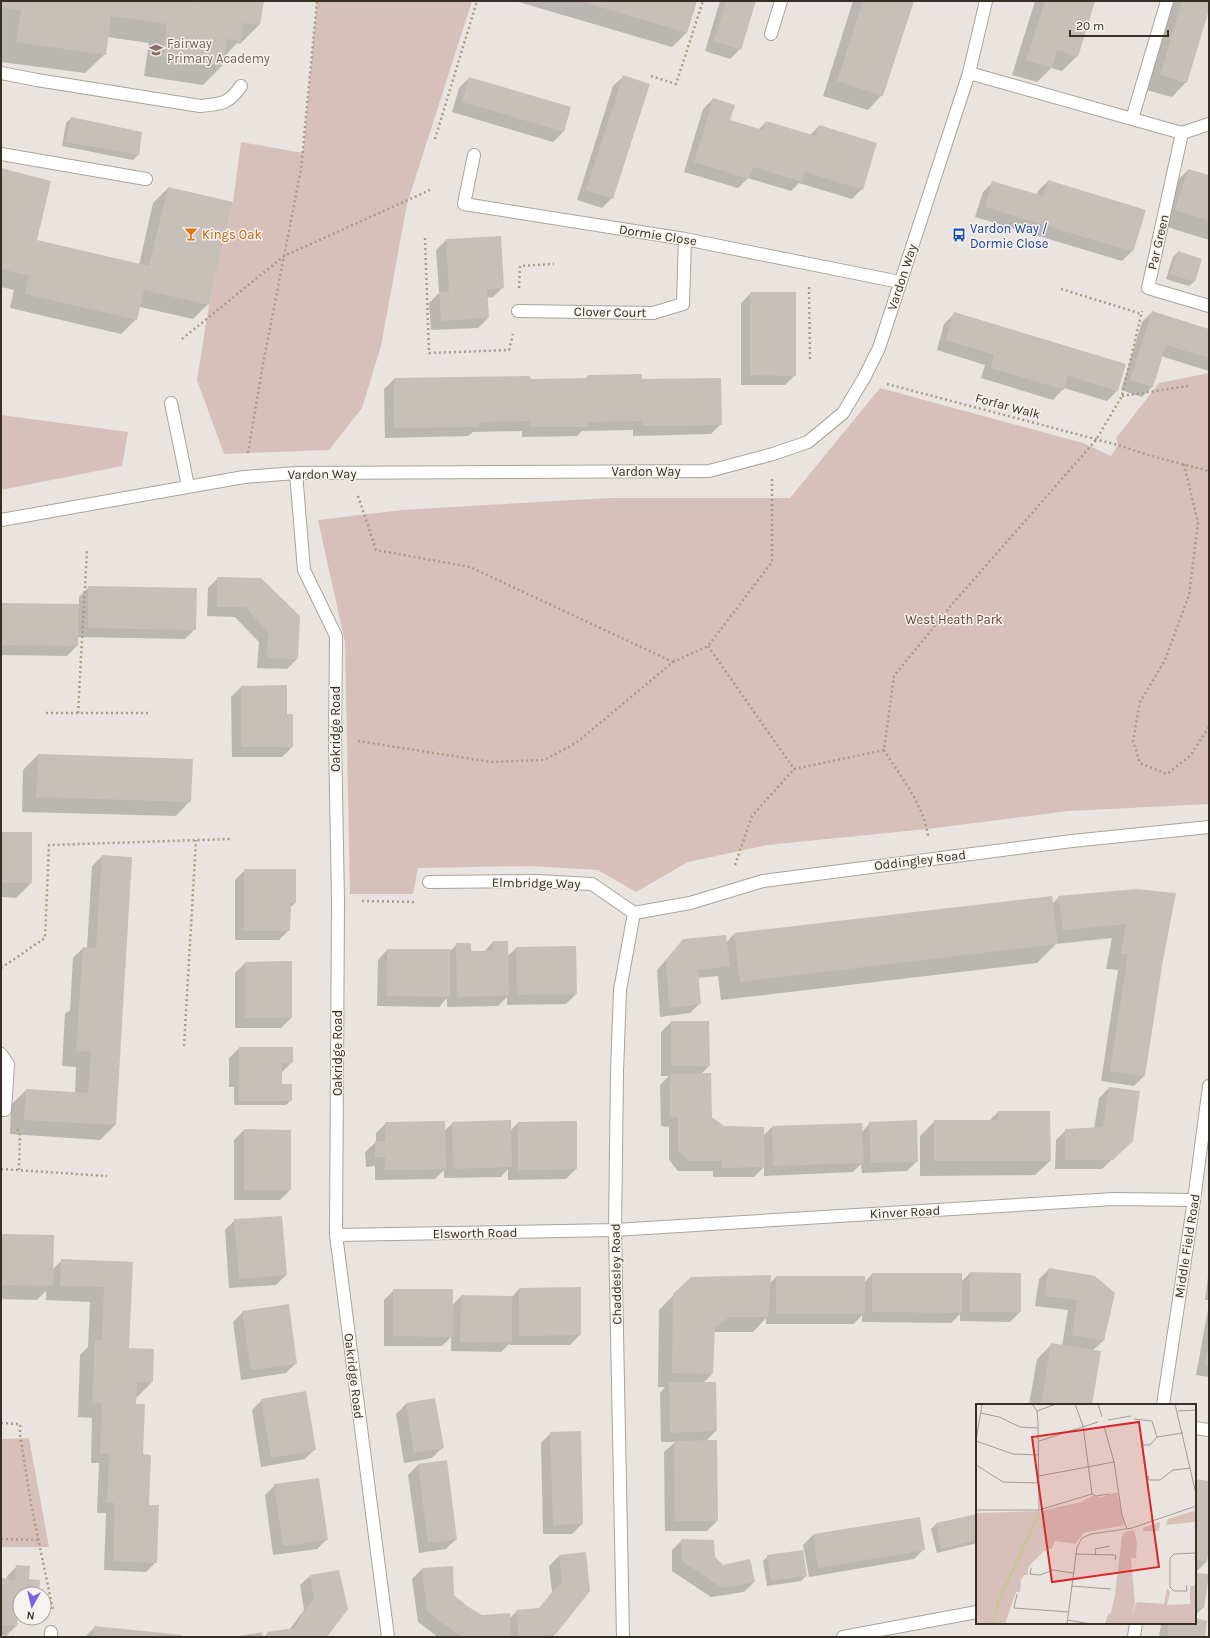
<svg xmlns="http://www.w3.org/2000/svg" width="1210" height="1638" viewBox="0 0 1210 1638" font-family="Karla,sans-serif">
  <rect width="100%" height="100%" fill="#e9e4df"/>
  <path fill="#d8c0ba" d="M317,1H472L407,204L381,346L362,408L329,450L224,454L197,380L209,305L233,202L241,142L303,153Z
    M1209,373V804L1069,811L927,829L767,845L688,862L636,892L598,870L531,866L418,868L413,894H350L345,642L318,520L402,510L609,498H790L880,388L1083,443L1111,456L1118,445L1116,438L1159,383Z
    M1,415L128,432L122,466L1,490Z
    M29,1438L49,1547H1V1439Z"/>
  <path fill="#0003" d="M1,1H180L192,3L193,1H263L259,25L240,44L237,43L223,58L222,66L203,85L144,76L149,43L107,37L105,54L85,73L1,62Z
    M515,1H696L686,33L672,47Z
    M720,1H755L740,49L730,59L705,51Z
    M853,1H913L882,95L868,110L823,96Z
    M1035,1H1094L1077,56L1062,71L1051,68L1037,82L1012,75Z
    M1172,1H1209V6L1186,82L1172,97L1146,90Z
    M623,77L612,198L602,208L577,200L613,86Z
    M469,78L570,107L563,132L553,142L452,112L459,88Z
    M713,99L729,121L758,130L766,122L810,135L819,126L862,189L852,199L799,183L791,191L748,178L738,188L684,172L703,109Z
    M71,118L141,132L138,155L133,160L62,146L66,123Z
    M1,169L36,241L139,265L153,203L168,188L208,304L193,319L140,307L136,319L121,334L10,308L14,290L1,287Z
    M1188,170L1209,176V240L1161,225L1173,185Z
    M1048,181L1132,251L1122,261L975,217L983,192L993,182L1037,195L1038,191Z
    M446,240L503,287L493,297L487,298L488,318L478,328L431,330L429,303L439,293L436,250Z
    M1178,252L1201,260L1194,282L1189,286L1166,279L1173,257Z
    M751,293L795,375L785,385H741V303Z
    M1152,312L1209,330V371L1161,356L1152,387L1142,397L1121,390L1142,322Z
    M954,314L1117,391L1107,401L1064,388L1053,400L981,378L985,365L937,350L944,324Z
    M588,376L641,380L721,424L711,434L633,436V430L582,431L577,436L522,437V431L473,432L468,436L385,438L384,389L394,379H584Z
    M218,578L297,659L287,669L257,668L259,642L235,617L207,616L208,588Z
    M89,587L195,629L185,639L77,637V646L67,656L1,655V604L79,605V597Z
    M241,687L286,715L292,747L282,757H232L231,697Z
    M38,755L190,801L176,816L22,812L23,770Z
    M1,833L31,883L16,898L1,897Z
    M102,856L115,1125L100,1140L10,1134L11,1105L26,1090L75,1093L76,1067L62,1066L65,1014L70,1010L73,958L83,948H87L92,866Z
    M245,870L295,903L290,908L289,930L279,940H235V880Z
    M1136,890L1162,960L1144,1076L1134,1086L1101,1081L1118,970L1106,969L1112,938L1056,944L1037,963L721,1000L718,976L698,978L700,1003L690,1013L660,1017L657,970L683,940L726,943L734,934L1052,904L1059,897Z
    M493,942L507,957L516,948L575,947L576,994L566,1004L507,1005V997L498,1006L447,1007V998L439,1007L377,1006L378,960L387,950L449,952L457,944L470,952H484Z
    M291,962V1018L281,1028H235V973L245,963Z
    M671,1022H708L709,1066L700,1075L711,1117L724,1127L763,1136L772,1127L862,1132L870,1123L917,1161L907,1171L862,1173L861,1164L853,1172L764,1176V1167L754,1177H713V1171H678L669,1160V1127L661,1126L660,1085L669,1076H661V1032Z
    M239,1048H292V1062L282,1072L281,1085L291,1100L286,1105H234V1087H229V1058Z
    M1109,1088L1132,1140L1102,1169H1055L1056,1140L1066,1130L1094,1129L1099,1098Z
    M998,1112L1050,1161L1035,1175L920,1176V1136L935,1121H989Z
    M576,1122V1169L566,1179L508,1180V1169L501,1177L444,1178V1170L435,1179L375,1180V1166L366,1167L365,1152L376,1142V1133L386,1123L444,1131L453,1123L510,1131L518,1123Z
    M244,1130L290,1190L280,1200H234V1140Z
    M235,1220L286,1275L276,1285L229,1288L225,1230Z
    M1,1235L53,1269L62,1260L131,1262L128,1349L153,1350L152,1382L137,1397H135L156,1562L146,1572L104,1570L106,1513H97L99,1463H91L92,1418L78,1417L80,1355L88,1347L90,1302L46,1300V1291L37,1300L1,1299Z
    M1049,1269L1114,1294L1103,1341L1092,1351L1091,1405H1029L1037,1359L1052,1344L1062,1346L1068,1310L1035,1306L1039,1279Z
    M1209,1269V1300H1205Z
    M970,1273L1020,1312L1010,1322L960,1321V1314L951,1323L862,1322V1315L854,1324H766V1318L753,1332H714L712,1374L703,1383L716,1431L706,1441L717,1521L707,1531H665L664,1452L675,1442H661L660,1393L665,1387H658L659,1310L691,1278L769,1284L776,1277L864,1283L872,1274L961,1282Z
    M519,1289L580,1335L570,1345H510V1343L501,1352L451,1351V1337L442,1346H384V1300L394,1290L452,1306L461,1296L512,1297Z
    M1209,1304V1377L1196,1375Z
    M243,1312L296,1363L286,1373L241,1380L233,1322Z
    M262,1400L315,1449L305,1459L261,1467L252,1410Z
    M434,1400L442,1448L432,1458L404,1463L396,1414L406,1404Z
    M551,1433L582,1524L572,1534H543L541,1443Z
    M418,1465L456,1539L446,1549L419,1553L408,1475Z
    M1195,1480L1209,1482V1542L1206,1562L1196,1572L1195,1571Z
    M275,1485L327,1539L317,1549L273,1555L265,1495Z
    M976,1515L977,1543L937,1553L931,1529L936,1524Z
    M813,1535L924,1549L914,1559L809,1577L803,1545Z
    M682,1540L714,1557L723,1566L754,1582L744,1592L711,1597L672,1571V1550Z
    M585,1553L555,1634L552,1637H438L418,1622L412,1579L422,1569L452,1568L453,1595L466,1607L482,1616L509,1619L517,1611L538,1610L552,1592L549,1566L559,1556Z
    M768,1556L806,1576L801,1581L767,1586L763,1561Z
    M17,1566L38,1594H20V1609H17L16,1626L6,1636L1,1635V1579L6,1580L7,1576Z
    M1195,1574L1203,1608L1195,1615Z
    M310,1576L326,1637H264L268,1633L290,1629L304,1610L300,1585Z
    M1195,1619L1204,1637H1159L1161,1625L1163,1623H1195Z
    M95,1627L180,1637H85Z"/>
  <path fill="#c6c0b8" d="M1,1H188L200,3L201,1H264L260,25L244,23L241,41L227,39L223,66L163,57L167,24L111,16L106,55L16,42L21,10L1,7Z
    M580,1H697L687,33Z
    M726,1H756L741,50L714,41Z
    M863,1H914L883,96L837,81Z
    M1045,1H1095L1078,57L1057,50L1052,68L1026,60Z
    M1182,1H1209V10L1187,83L1160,75Z
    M623,75L650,84L613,199L586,190Z
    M469,77L571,107L564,132L462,102Z
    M713,98L735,105L730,120L763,130L766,121L816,136L819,125L877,143L863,190L805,172L802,182L753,167L749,179L694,162Z
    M71,117L142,132L139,155L66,142Z
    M1,168L51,181L37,240L149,266L168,187L233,202L209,305L144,290L137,320L25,294L29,276L1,269Z
    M1188,169L1209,175V221L1175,210Z
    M1048,180L1146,210L1133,252L985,207L992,181L1043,196Z
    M501,236L504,288L487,289L489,318L441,321L439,292L449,291L446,239Z
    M1178,251L1202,259L1195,282L1170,274Z
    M750,292H796V376L750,375Z
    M1152,311L1209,329V358L1166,345L1153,387L1130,380Z
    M954,312L1126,364L1118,391L1068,376L1064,390L991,368L994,355L946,340Z
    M642,374V379L721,378L722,425L642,426L643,421L588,422V427H531V421L479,422V427L394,428V378L530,376L531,379L588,378V375Z
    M217,577L261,578L300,616L298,659L267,658L268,632L245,607H217Z
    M88,586L197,588L196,630L88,628Z
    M1,603L79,604L78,646L1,645Z
    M287,685V714H293V747H241V686Z
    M38,754L193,759L191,802L36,797Z
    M1,832H32V883H1Z
    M102,855L132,857L116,1125L24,1120L26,1089L88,1093L91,1052L76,1051L83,947L96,948Z
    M244,869H296V903H291L290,931H244Z
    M1136,889L1176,893L1163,960L1145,1076L1110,1071L1128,954H1121L1126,924L1063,930L1058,896Z
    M1052,896L1058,944L740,982L734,933Z
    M726,935L730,966L698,970L701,1004L669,1008L666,960L683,939Z
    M493,941H508L509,996L457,997L456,943H471V951H493Z
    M576,946L577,994L517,995L516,947Z
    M387,949H450V997L387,996Z
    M292,961V1018H245V962Z
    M671,1021H709L710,1066H671Z
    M239,1047H293V1063H282V1084H292V1101H239Z
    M711,1073L712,1117L724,1126L764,1127L765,1167L722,1168V1161H688L678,1150V1117H670V1074Z
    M1109,1087L1140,1091L1133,1141L1113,1160H1065V1129L1103,1127Z
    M998,1111H1050L1051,1161H934V1120H998Z
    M511,1120L512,1167L453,1169L452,1122Z
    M917,1120L918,1162L871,1163L869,1122Z
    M445,1121L446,1169L385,1170V1157H375V1141H385V1122Z
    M577,1121V1169L518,1170V1122Z
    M862,1123L864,1163L773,1166L772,1126Z
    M244,1129L291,1130V1190H244Z
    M282,1216L287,1275L239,1279L234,1219Z
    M1,1234L54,1235L53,1286L1,1285Z
    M61,1259L133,1262L129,1348L154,1349L153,1382H137L136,1404H145L143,1454L151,1455L149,1505H159L157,1563L113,1561L115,1503H107L109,1454L100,1453L102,1403H92L95,1340H102L104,1287L60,1286Z
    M1049,1268L1095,1276L1115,1293L1104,1341L1072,1335L1077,1300L1044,1296Z
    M970,1272L1021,1273V1312H969Z
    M872,1273H962V1313L872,1312Z
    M771,1275L768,1317H729L715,1328L713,1374L672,1373L673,1294L691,1277Z
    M776,1276H865V1314H776Z
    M581,1287V1335L519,1336V1288Z
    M393,1289H453V1337L393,1336Z
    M461,1295L512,1296V1342H460Z
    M289,1304L297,1364L251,1370L242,1311Z
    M1051,1343L1101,1351L1092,1405H1041Z
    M1208,1348H1209V1366L1205,1365Z
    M669,1382H716L717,1431L670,1433Z
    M306,1391L316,1450L271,1458L261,1399Z
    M435,1398L444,1448L414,1453L406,1403Z
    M581,1431L583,1524L553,1525L550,1432Z
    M717,1440L718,1521H675L674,1441Z
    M447,1460L457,1540L428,1543L418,1464Z
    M319,1478L328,1540L283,1546L274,1484Z
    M1195,1479L1209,1481V1549L1207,1562L1195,1560Z
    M977,1514V1540L941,1549L936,1523Z
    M920,1517L925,1550L818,1568L813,1534Z
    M681,1539L714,1540L715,1557L723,1565L750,1559L755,1582L722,1588L682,1561Z
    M803,1550L807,1576L771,1581L767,1555Z
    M586,1552L590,1591L556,1634L539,1637H519L516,1610L539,1608L562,1581L559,1555Z
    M16,1565L30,1566L29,1579L40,1580L39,1594H20L17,1626L1,1625V1578L15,1580Z
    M453,1566L454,1595L467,1606L482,1615L510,1613L511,1637H461L427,1611L422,1568Z
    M339,1570L348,1609L327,1637H268L267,1632L295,1628L301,1615L314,1599L310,1575Z
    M1195,1573L1209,1574L1204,1608L1195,1607Z
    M1195,1618L1207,1621L1205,1637H1167L1169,1623H1195Z
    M94,1626L182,1635L181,1637H93Z
    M262,1632L263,1637H239V1636Z"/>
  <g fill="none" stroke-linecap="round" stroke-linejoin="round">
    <g stroke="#a9a39b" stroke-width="14">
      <path id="minor" d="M771,34L781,1
        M1,73L37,80L200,106C221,104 229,104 241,86
        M969,73L1182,133L1209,124
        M1132,119L1167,1
        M1182,133L1148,288L1209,306
        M1,154L146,179
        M474,155L464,204L685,239L900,282
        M518,311L653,313L683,304L685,239
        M171,403L188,486
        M296,473L304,570L336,636L335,738L338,901L336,1235L388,1637
        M1,520L244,477L296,473L709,471L773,454L808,442L843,413L864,378L879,348L969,73L986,1
        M429,882L537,881L592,884L634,913
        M634,913L690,903L763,881L1072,841L1209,827
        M1,1054L8,1064L5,1110H1
        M336,1235L615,1230L1113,1199L1194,1200
        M1163,1405L1194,1200L1209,1086
        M1195,1428L1209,1430
        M51,1637V1632
        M623,1637L615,1230L617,1072L620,990L634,913
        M843,1637L977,1612
        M1134,1637L1136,1623"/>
    </g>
    <path stroke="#aa9b83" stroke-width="2.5" stroke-dasharray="2 3" stroke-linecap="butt" d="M651,76L676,84L703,1
      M435,139L477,1
      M425,238L429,353L509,350L513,334
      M809,287L810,360
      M519,288L520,266L554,264
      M1061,289L1142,314
      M182,339L284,256L430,190
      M887,384L1118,445L1148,455L1209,471
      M1122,396L1188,386
      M248,453L263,364L301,169L317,1
      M1184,464L1198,523L1189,595L1165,660L1140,702L1133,741L1140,763L1167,774L1190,756L1209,727
      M358,496L376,550L470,567L673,662L576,743L544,760L491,762L358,741
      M708,646L794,769L884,750L894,676L954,602L1096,440L1122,396L1142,311
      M673,662L708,646L772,562V478
      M46,713H150
      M78,713L87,550
      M884,750C900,776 924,805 928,836
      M735,865L752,816L794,769
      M362,901L417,902
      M1,968L45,938L49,845L231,839
      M184,1046L196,840
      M17,1129L20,1135L19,1170
      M1,1169L107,1176
      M1,1423L20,1424V1435L31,1504L53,1610
      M1,1539L38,1540"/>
    <use href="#minor" stroke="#fff" stroke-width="12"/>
  </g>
  <defs>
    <g id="school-bare" transform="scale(1.08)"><path d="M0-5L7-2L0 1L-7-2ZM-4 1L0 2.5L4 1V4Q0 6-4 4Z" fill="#8d6e63" stroke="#f6f2ef" stroke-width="2.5" paint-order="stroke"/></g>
    <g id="bar-bare" transform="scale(1.08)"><path d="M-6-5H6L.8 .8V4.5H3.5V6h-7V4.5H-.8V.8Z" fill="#e8710a" stroke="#f6f2ef" stroke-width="2.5" paint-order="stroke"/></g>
    <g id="bus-bare" transform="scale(1.08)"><path d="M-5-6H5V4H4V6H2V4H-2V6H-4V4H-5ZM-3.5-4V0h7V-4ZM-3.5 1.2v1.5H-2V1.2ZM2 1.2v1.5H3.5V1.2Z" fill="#1a4fb4" stroke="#f6f2ef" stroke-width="2.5" paint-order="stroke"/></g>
  </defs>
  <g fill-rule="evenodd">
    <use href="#school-bare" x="156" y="50"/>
    <use href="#bar-bare" x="191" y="234"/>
    <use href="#bus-bare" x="959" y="235"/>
  </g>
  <g text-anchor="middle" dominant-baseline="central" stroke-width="3" stroke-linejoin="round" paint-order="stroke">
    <g font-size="13" fill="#785e54" stroke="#f6f2ef" text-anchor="start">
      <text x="167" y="43">Fairway<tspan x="167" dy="15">Primary Academy</tspan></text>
    </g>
    <g font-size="13" fill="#164399" stroke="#f6f2ef" text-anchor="start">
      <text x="970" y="228">Vardon Way /<tspan x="970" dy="15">Dormie Close</tspan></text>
    </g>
    <g font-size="13" fill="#c56008" stroke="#f6f2ef" text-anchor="start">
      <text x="202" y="234">Kings Oak</text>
    </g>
    <g font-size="13" fill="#373022" stroke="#f6f2ef">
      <text transform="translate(658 235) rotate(9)">Dormie Close</text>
      <text transform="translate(1158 242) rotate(-77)">Par Green</text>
      <text transform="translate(902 277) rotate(-72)">Vardon Way</text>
      <text transform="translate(610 312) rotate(1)">Clover Court</text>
      <text transform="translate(1008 406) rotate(15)">Forfar Walk</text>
      <text x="646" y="471">Vardon Way</text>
      <text transform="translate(322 474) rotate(-1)">Vardon Way</text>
      <text transform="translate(335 729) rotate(-90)">Oakridge Road</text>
      <text transform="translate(920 860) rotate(-7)">Oddingley Road</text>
      <text transform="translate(536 883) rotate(1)">Elmbridge Way</text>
      <text transform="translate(337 1053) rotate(-90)">Oakridge Road</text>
      <text transform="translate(905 1212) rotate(-3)">Kinver Road</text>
      <text transform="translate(475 1233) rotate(-1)">Elsworth Road</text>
      <text transform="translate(1187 1246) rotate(-81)">Middle Field Road</text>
      <text transform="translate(616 1274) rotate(-91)">Chaddesley Road</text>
      <text transform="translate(354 1376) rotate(83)">Oakridge Road</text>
    </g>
    <g font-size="13" fill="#6a4330" stroke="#f6f2ef">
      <text x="954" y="619">West Heath Park</text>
    </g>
  </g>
  <g transform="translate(976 1404)">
    <rect width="220" height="220" fill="#e9e4df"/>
    <path d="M141,88L149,121L107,129L100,140L79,137L76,144L68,147L53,162L51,171H48L45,176L44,188H40L29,220H0V109L64,107L105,98L116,92L126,93ZM217,107L220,108V118L190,121L192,115ZM184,118L183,127H167V124ZM158,126L161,139L160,154H155L159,200L156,210L161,198L188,200L191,184L194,189L191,201L214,200V182L220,181V219L129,220L132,210L135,209L139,190L146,132L149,128Z" fill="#d8c0ba"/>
    <path fill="none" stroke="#c4c98c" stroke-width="2" d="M17,220L22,198L63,110"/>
    <path fill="none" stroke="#a29c93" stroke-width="1" d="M56,0L61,7L62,18L63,106M99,0L107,22L116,90M122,0L126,13M199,0L220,90M61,7L80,0M202,7L220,6M5,9L23,13L44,23L62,24M158,15L176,17L181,33M132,16L155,12M128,22L138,58L146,111L151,125M0,37L37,50L63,51M0,37L6,0M63,37L122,18M166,37L167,41H174L181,33L207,29M0,61L27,78L63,79M63,72L138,58M172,72L173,76H184L197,66L215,64M116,90L120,92L134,90M0,106H63L116,90M100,150L140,151L139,156M120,151L119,145L134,142M55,164L54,170L64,171L77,166L97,169M210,181L211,187H198L194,183V154L198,150L220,149M95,182L135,185M41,190L38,204L92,208M91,216L115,220M91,220L101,143L106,134L115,130L156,124L220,102"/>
    <path fill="#d62828" fill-opacity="0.15" stroke="#d62828" stroke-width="2" d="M163,18L183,163L76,178L56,33Z"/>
    <rect width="220" height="220" fill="none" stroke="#373022" stroke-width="2"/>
  </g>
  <rect width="1210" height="1638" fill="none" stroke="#373022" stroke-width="4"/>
  <g transform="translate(32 1606) rotate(188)"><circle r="19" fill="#f6f2ef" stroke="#aaa49d"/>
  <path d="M0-3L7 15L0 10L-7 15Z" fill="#7962e4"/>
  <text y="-6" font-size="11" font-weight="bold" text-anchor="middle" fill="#373022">N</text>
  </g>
  <path d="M1070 30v6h98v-6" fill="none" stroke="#373022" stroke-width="2"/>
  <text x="1076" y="30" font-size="12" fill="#373022" stroke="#f6f2ef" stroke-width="3" paint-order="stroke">20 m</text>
</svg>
